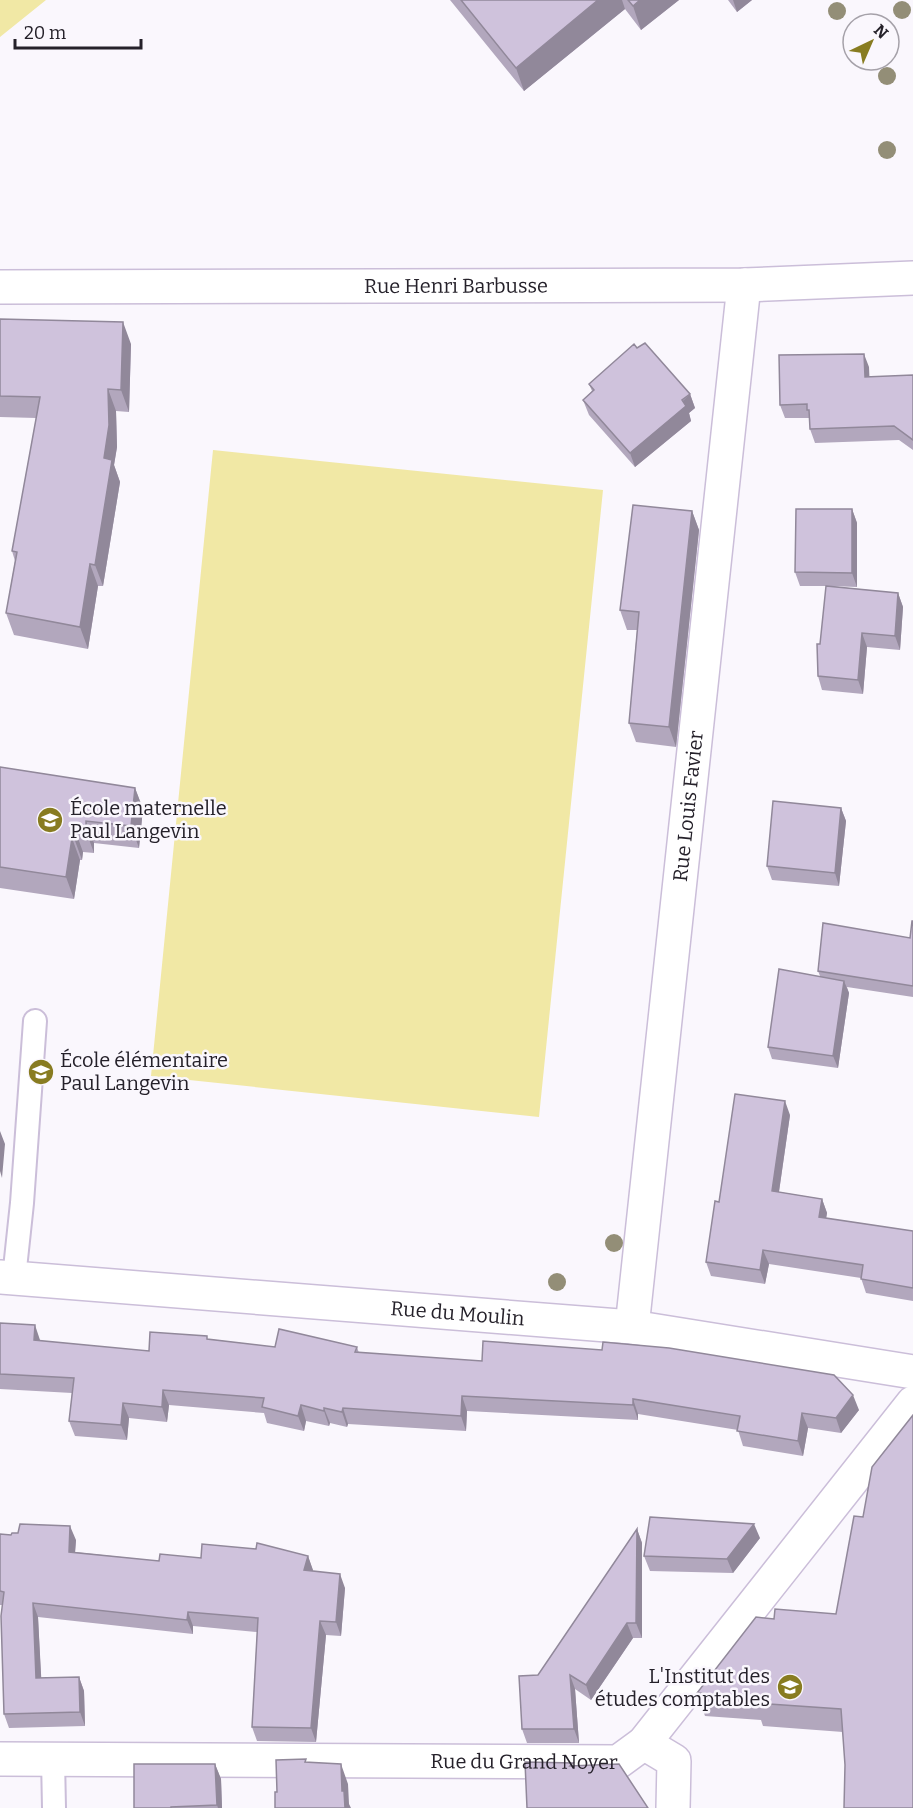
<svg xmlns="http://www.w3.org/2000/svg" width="913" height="1808" viewBox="0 0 913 1808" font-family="Bitter,serif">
  <rect width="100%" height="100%" fill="#faf7fd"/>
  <path fill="#f1e8a5" d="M0,0H46L0,37Z
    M213,450L603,490L539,1117L151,1076Z"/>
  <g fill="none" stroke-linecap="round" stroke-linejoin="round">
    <g stroke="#cbbed9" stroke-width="26">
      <path id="service" d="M14,1278L22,1203L35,1021
        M53,1759L54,1808"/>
    </g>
    <g stroke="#cbbed9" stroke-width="36">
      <g id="minor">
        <path id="s1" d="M0,1277L632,1327L913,1372"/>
        <path id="s2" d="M632,1327L744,285"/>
        <path d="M644,1743L674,1761L673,1808"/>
        <path id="s3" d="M0,1759L618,1762L644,1743L913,1403"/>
      </g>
    </g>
    <g stroke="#cbbed9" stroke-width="36">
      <g id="tertiary">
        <path id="s4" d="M0,287L744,285L913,278"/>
      </g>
    </g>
    <use href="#service" stroke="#fff" stroke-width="22"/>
    <use href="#minor" stroke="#fff" stroke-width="33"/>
    <use href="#tertiary" stroke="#fff" stroke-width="33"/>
  </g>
  <g fill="#938e77">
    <circle cx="902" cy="10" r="9"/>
    <circle cx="837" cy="11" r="9"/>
    <circle cx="887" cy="76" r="9"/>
    <circle cx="887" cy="150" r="9"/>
    <circle cx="614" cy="1243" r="9"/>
    <circle cx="557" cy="1282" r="9"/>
  </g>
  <path fill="#b2a7bd" d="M450,0H679L641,30L625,9L524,91Z
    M728,0H752L737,12Z
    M0,319L131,344L129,412L116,411L117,447L114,465L120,482L103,586H98L88,649L14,635L6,613L15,561L12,551L36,418L0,417Z
    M637,348L690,394L695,408L689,413L691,421L635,467L589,415L583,400L592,391L589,384Z
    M869,367V377L913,375V450L899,440L815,443L810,429V418H785L780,405Z
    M852,509L857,523V587L830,586L898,593L903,607L900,650L867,647L863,694L822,690L818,676L826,586H800L795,572Z
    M692,511L699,530L676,747L636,742L629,723L637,630H627L620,610Z
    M0,767L135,788L143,809L139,848L94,843V853L83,852L82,860H80L74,899L0,888Z
    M841,808L846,821L839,886L772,880L767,866Z
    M913,921V997L847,987L849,993L838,1068L772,1059L768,1047L820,976L818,971L910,938Z
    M790,1115L779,1192L822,1199L827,1213L826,1218L913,1231V1301L866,1293L861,1278L769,1264L765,1284L711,1276L706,1262L719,1202Z
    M0,1323L40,1341L149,1351L208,1339L275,1347H357L359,1353L859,1410L841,1433L808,1428L803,1456L743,1446L738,1430L638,1414V1420L467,1411L466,1431L348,1424L347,1427L330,1423L329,1426L306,1421L304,1431L267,1423L264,1413L169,1405L167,1422L129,1418L127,1440L75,1436L69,1421L72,1393L0,1389Z
    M637,1529L642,1543V1638H633L591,1700L575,1689L579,1743H527L522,1729L538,1675Z
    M0,1534L76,1540L75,1552L159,1561L201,1558L308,1556L313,1571L345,1588L341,1636L326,1635L316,1742L257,1741L252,1727L257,1632L193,1626V1634L38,1617L41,1678L79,1677L84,1691L85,1726L9,1728L4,1714L3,1605H0Z
    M760,1538L733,1573L650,1571L644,1556Z
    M836,1614L845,1765L843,1732L763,1726L761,1720L705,1716L697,1693L774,1619Z
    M215,1764L221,1779L222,1808H134Z"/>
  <path fill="#91889a" d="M598,0H622L625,9L524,91L516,68Z
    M640,0H679L641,30L633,6Z
    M733,0H752L737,12Z
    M123,322L131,344L129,412L121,390Z
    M864,354L869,367L870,391L865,377Z
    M108,389L116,411L117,447L114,465L120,482L103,586L95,565Z
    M690,394L695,408L689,413L691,421L635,467L630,453Z
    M852,509L857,523V587L852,573Z
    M692,511L699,530L676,747L669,727Z
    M90,564L98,586L88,649L80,627Z
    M898,593L903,607L900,650L895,636Z
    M862,633L867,647L863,694L858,680Z
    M135,788L143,809L139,848L131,826Z
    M841,808L846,821L839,886L835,873Z
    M86,821L94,843V853L86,831Z
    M75,830L83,852L82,860L74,838Z
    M72,838L80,860L74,899L66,877Z
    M844,981L849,993L838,1068L833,1056Z
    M785,1101L790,1115L777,1205L772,1191Z
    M0,1131L5,1144L2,1178L0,1171Z
    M822,1199L827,1213L824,1231L819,1217Z
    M763,1250L769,1264L765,1284L760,1270Z
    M35,1325L40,1340H34Z
    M163,1390L169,1405L167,1422L162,1407Z
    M853,1395L859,1410L841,1433L836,1418Z
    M462,1396L467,1411L466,1431L461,1416Z
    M633,1399L638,1414V1420L633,1405Z
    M123,1403L129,1418L127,1440L121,1425Z
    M301,1405L306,1421L304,1431L298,1416Z
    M324,1408L330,1423L329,1426L324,1411Z
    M343,1408L348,1424L347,1427L342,1412Z
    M802,1413L808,1428L803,1456L798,1441Z
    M754,1524L760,1538L733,1573L727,1559Z
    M70,1526L76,1540L74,1566L69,1552Z
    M637,1529L642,1543V1638L636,1623Z
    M308,1556L313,1570L309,1584L304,1570Z
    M340,1574L345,1588L341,1636L336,1622Z
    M33,1603L38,1617L42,1692L36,1678Z
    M188,1612L193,1626V1634L187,1620Z
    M320,1621L326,1635L316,1742L311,1728Z
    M627,1623L633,1638L591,1700L586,1685Z
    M570,1675L575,1689L579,1743L574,1729Z
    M79,1677L84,1691L85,1726L80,1712Z
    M215,1764L221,1779L222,1808H218L217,1805Z
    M341,1764L348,1784L349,1804L351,1808H345L342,1791Z"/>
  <path fill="#cfc2dc" stroke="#91889a" stroke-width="1.5" d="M461,0H598L516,68Z
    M628,0H640L633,6Z
    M0,319L123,322L121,390L108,389L109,425L104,458L112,460L95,565L90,564L80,627L6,613L17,552L12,551L40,397L0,396Z
    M645,343L690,394L682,400L686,406L630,453L583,400L594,390L589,384L634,344L637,348Z
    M864,354L865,377L913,375V440L894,426L810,429L809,410H807V404L780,405L779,355Z
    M633,505L692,511L669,727L629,723L639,612L620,610Z
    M796,509H852V573L795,572Z
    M826,586L898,593L895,636L862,633L858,680L818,676L817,644H820Z
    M0,767L135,788L131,826L86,821V831L75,830L74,838H72L66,877L0,867Z
    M773,801L841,808L835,873L767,866Z
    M912,921H913V986L818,971L823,923L910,938Z
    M779,969L844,981L833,1056L768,1047Z
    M735,1094L785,1101L772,1191L822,1199L819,1217L913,1231V1288L861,1279L863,1265L763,1250L760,1270L706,1262L715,1201L719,1202Z
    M0,1323L35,1325L34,1340L149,1351L150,1332L207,1336V1339L275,1347L279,1329L357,1347L355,1352L482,1361L483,1341L602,1350L603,1342L669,1348L834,1375L853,1395L836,1418L802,1413L798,1441L737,1431L740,1416L633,1399V1405L462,1396L461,1416L343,1408L342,1412L324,1408V1411L301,1405L298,1416L262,1407L264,1398L163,1390L162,1407L123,1403L121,1425L69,1421L74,1378L0,1374Z
    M913,1415V1808H844L845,1765L841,1709L755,1703V1697L697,1693L756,1617L774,1619L775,1609L836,1614L854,1516L863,1517L872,1467Z
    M650,1517L754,1524L727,1559L644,1556Z
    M20,1524L70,1526L69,1552L159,1561L160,1554L201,1558L202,1544L256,1549L257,1543L308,1556L304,1570L340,1574L336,1622L320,1621L311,1728L252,1727L258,1618L188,1612L187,1620L33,1603L36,1678L79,1677L80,1712L4,1714L1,1616L4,1592L0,1591V1534L11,1535L12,1533H18Z
    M637,1529L636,1623H627L586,1685L570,1675L574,1729H522L519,1676L538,1675Z
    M306,1759L305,1762L341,1764L342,1791H344L345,1808H275V1792H277L276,1760Z
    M525,1762L573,1763L570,1766L619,1764L648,1808H527Z
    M134,1764H215L217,1805L171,1807V1808H134Z"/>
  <defs>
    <g id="school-disc" transform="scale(1.35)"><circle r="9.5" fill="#887c21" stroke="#faf7fd"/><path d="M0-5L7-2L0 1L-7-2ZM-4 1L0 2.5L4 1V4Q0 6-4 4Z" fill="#fff"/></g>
    <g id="university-disc" transform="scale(1.35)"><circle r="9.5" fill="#887c21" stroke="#faf7fd"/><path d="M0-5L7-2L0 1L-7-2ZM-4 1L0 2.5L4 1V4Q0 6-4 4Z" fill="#fff"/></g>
  </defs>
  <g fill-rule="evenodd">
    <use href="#school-disc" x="50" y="820"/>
    <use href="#school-disc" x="41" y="1072"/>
    <use href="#university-disc" x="790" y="1687"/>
  </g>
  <g text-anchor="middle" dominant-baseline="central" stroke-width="5" stroke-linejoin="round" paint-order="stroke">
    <g font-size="20" fill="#25212a" stroke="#faf7fd">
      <text stroke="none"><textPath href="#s4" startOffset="456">Rue Henri Barbusse</textPath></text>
      <text stroke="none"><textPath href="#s2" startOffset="524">Rue Louis Favier</textPath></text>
      <text stroke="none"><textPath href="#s1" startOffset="459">Rue du Moulin</textPath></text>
      <text stroke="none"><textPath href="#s3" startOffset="524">Rue du Grand Noyer</textPath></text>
    </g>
    <g font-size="20" fill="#25212a" stroke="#faf7fd" text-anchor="start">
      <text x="70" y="808">École maternelle<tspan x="70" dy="23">Paul Langevin</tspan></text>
      <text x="60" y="1060">École élémentaire<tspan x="60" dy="23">Paul Langevin</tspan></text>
      <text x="770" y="1676" text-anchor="end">L'Institut des<tspan x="770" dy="23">études comptables</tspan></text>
    </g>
  </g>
  <g transform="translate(871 42) rotate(44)"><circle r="28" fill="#faf7fd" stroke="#a5a1a9" stroke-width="1.5"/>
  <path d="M0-4.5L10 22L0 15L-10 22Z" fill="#887c21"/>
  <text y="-9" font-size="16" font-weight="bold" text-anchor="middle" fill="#25212a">N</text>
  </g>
  <path d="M15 39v9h126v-9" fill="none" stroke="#25212a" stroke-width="3"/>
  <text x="24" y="39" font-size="18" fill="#25212a" stroke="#faf7fd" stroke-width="4.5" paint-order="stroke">20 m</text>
</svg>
